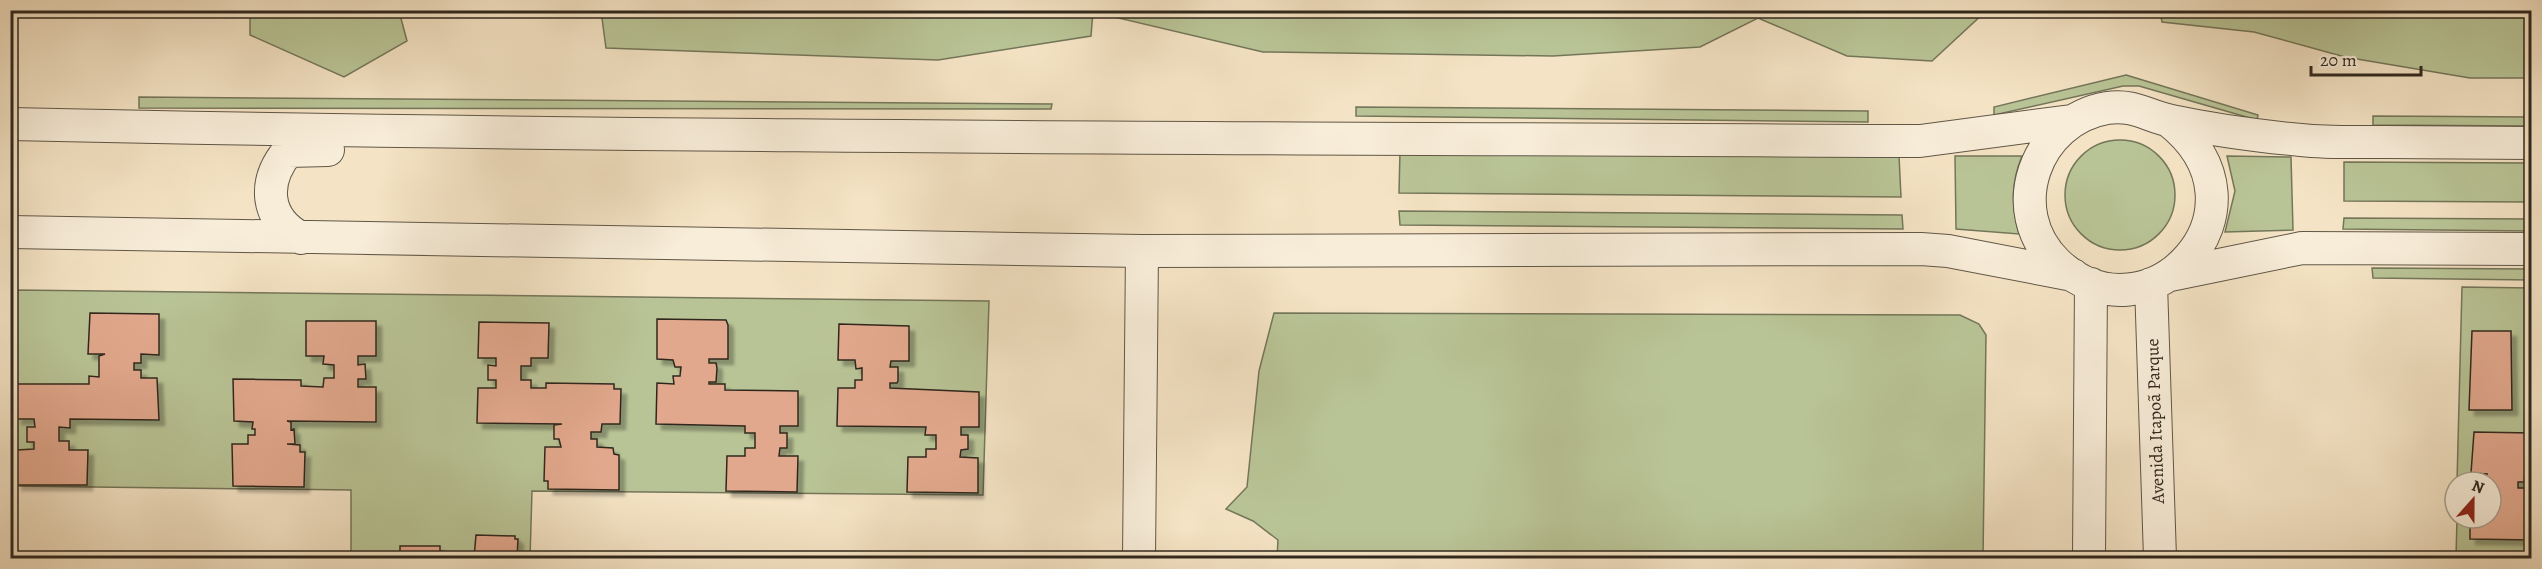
<svg xmlns="http://www.w3.org/2000/svg" width="2542" height="569" viewBox="0 0 2542 569" font-family="Alegreya,serif">
  <defs>
    <filter id="shadow"><feDropShadow dx="5.5" dy="5.5" stdDeviation="1.5" flood-color="#0004"/></filter>
  </defs>
  <rect width="100%" height="100%" fill="#f4e3c4"/>
  <filter id="stains"><feTurbulence type="fractalNoise" baseFrequency=".00333" numOctaves="4"/><feColorMatrix values="0 0 0 0 .2 0 0 0 0 .09 0 0 0 0 .02 0 0 0 .5 -.17"/></filter>
  <radialGradient id="worn" r=".72"><stop offset=".6" stop-color="#630" stop-opacity="0"/><stop offset="1" stop-color="#630" stop-opacity=".3"/></radialGradient>
  <path fill="#b9c496" stroke="#74765a" stroke-width="1.5" d="M250,11H399L407,41L344,77L250,35Z
    M601,11V10L1093,11L1091,36L938,60L606,48Z
    M1114,11V10L1991,11L1985,12L1932,61L1847,56L1758,18L1700,47L1553,56L1263,52L1114,17Z
    M2160,11H2531V78H2470L2345,57L2254,32L2162,22Z
    M2126,75L2258,115L2257,120L2139,86H2123L1994,115V107Z
    M139,97L1052,104L1051,109L139,108Z
    M1356,107L1868,111V122L1356,116Z
    M2373,116L2531,117V126L2373,125Z
    M2065 195a55 55 0 1 1 110 0a55 55 0 1 1-110 0Z
    M1400,151L1899,156L1901,197L1399,193Z
    M1955,156H2022C2011,183 2011,205 2019,234L1956,229Z
    M2227,156L2291,157L2293,230L2225,232L2235,191Z
    M2344,162L2531,163V202L2344,201Z
    M1399,211L1902,215L1903,229L1400,225Z
    M2344,218L2531,219V231L2343,229Z
    M2372,268L2531,269V280L2373,278Z
    M2462,287L2531,288V558H2456L2457,518H2491V482H2457Z
    M15,290L989,301L983,495L532,491L530,558H351V490L11,486L10,294Z
    M1274,313L1960,315L1979,324L1986,335L1983,558H1277L1278,540L1253,521L1226,509L1247,487L1259,371Z"/>
  <path fill="#e2a88d" stroke="#30281e" stroke-width="1.5" filter="url(#shadow)" d="M90,313L159,314V355L141,354V363H134V370H141V378H157L159,420L70,419V428L59,427V441H69V450H88L87,485H16L17,450L34,449V442H27V427H35L34,419H16L17,384H89V376L99,377V356L105,354H88Z
    M657,319L726,320L728,325V359H709V363H716L717,368L716,382H709V384H725V390L798,391V426H780V433H787V448H780L779,456H798L797,492L726,491L727,456H745V448H755V433H745V426L656,424L657,383L674,384L673,376H680L681,367H675L673,360L657,359Z
    M306,321H376V356H358V365L365,364L366,379H358V387H376V422L287,421L291,422V430L294,429L295,444H287L300,445V452H305L304,487L233,486L232,444H248V435H255V429H252L253,422L234,421L233,379L301,380V386L323,387L324,378H334V365L323,364L324,356H306Z
    M479,322L549,323L548,358H531V366H521V380H531V388H546V383L614,384V389H621L620,424H602L601,432H591V439H597V447L613,448L614,454L619,455V490L548,489V481H544L545,447H561L559,439H554V425L562,424L477,423L478,388H496V380H488V365L496,366V358H478Z
    M839,324L909,326V361H891L890,367H898V381L897,383H890V388L979,392V427H961V435H968V449L961,450L960,457L978,458V493L907,492L908,457H926V449H936V435H925L926,427L837,426L838,388H855V380H862V368L856,369L855,360H838Z
    M2472,331H2511L2512,410H2469Z
    M2474,432L2532,433V474H2525L2524,482H2518V488H2525V497H2532V540L2470,539V518H2491V482H2481L2483,474H2488L2471,473Z
    M476,535L515,536V539H518L517,558H474Z
    M400,546H440V551L447,552V558H400Z"/>
  <g fill="none" stroke-linecap="round" stroke-linejoin="round">
    <g stroke="#615748" stroke-width="34">
      <path id="minor" d="M2169,121C2281,209 2148,349 2057,263C2002,210 2036,120 2107,108C2134,104 2147,116 2171,121C2213,130 2258,136 2301,140C2329,143 2358,142 2386,142C2434,142 2483,143 2532,143
        M10,124C647,138 1284,138 1920,141L2071,121
        M10,232L1142,251L1921,249L1948,251L2073,275
        M301,238C264,218 263,181 288,151L328,150
        M2170,275L2302,248L2532,249
        M2151,284L2160,558
        M1139,558L1142,251
        M2089,558L2091,284"/>
    </g>
    <use href="#minor" stroke="#f8edd9" stroke-width="32"/>
  </g>
  <g text-anchor="middle" dominant-baseline="central" stroke-width="6" stroke-linejoin="round" paint-order="stroke">
    <g font-size="18" fill="#30281e" stroke="#f8edd9">
      <text transform="translate(2155 421) rotate(-92)">Avenida Itapoã Parque</text>
    </g>
  </g>
  <rect width="2542" height="569" fill="none" stroke="#f4e3c4" stroke-width="36"/>
  <rect x="12" y="12" width="2518" height="545" fill="none" stroke="#30281e" stroke-width="3"/>
  <rect x="18" y="18" width="2506" height="533" fill="none" stroke="#30281e" stroke-width="1.5"/>
  <g transform="translate(2473 500) rotate(21)"><circle r="28" fill="#f8edd9" stroke="#a89e8e" stroke-width="1.5"/>
  <path d="M0-4.5L10 22L0 15L-10 22Z" fill="#8f2418"/>
  <text y="-9" font-size="16" font-weight="bold" text-anchor="middle" fill="#30281e">N</text>
  </g>
  <path d="M2311 66v9h110v-9" fill="none" stroke="#30281e" stroke-width="3"/>
  <text x="2320" y="66" font-size="18" fill="#30281e" stroke="#f8edd9" stroke-width="4.5" paint-order="stroke">20 m</text>
  <rect width="100%" height="100%" filter="url(#stains)"/>
  <rect width="100%" height="100%" fill="url(#worn)"/>
</svg>
